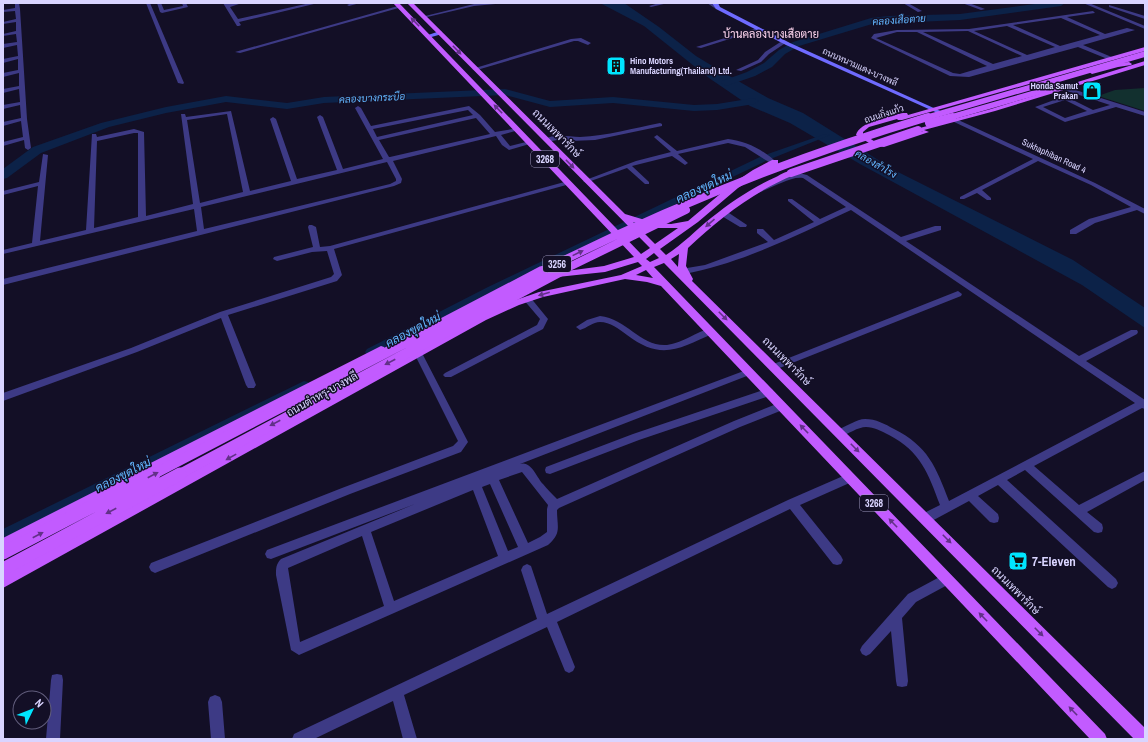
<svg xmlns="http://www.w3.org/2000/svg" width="1148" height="742" viewBox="0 0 1148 742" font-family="'Archivo Narrow',Sarabun,sans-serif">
  <rect width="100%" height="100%" fill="#130f26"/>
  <path fill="#12302f" d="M1145,88V111L1098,96L1115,90Z"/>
  <path fill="#0c2248" d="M600,3H624L659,27L696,56L719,70L768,98L803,113L896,171L1073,260L1145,308V328L1082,285L860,164L790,123L750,106L709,78L644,26Z"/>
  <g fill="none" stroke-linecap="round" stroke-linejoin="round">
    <path fill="#0c2248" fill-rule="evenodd" d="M825,134L830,135L768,160L494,291L373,355H367L365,352L367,349L488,287L762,156Z
      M304,381L308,382L309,385L308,388L3,541V529Z"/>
    <path fill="#0c2248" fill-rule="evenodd" d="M1042,3H1065L1061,6L960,20L872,24L799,46L785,54L772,67L755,76L726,86L721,83L722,81L747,72L764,63L779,50L793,42L871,18L888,16L960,14Z
      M505,89L550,101L613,97L694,105L717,104L754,98L759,101L754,104L717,110L694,111L613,103L550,107L505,95L324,103L287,109L226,102L166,113L109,127L41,153L7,178L3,179V169L33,147L101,123L166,107L226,96L287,103L324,97Z"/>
    <path fill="#3d3a85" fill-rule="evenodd" d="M15,3H19L20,9L27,119L31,148L28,150L25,148L24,140L3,146V142L23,137L21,121L3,126V122L21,118L20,105L3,109V105L20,102L19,89L3,93V89L19,86V73L3,77V73L18,70V59L3,63V59L18,56L17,45L3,48V44L17,42L16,34L3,36V34L16,31V22L3,24V22L16,19L15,11L3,12V10L15,8Z
      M146,3H150L184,83L183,84L178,83Z
      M157,3H161L164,10L183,6L182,3H186L188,7L162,13L160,12Z
      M223,3L228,4L242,3L230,7L238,19L310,3H318L239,22L241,25L239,26H237Z
      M352,3H360L349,6L347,5Z
      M506,3L474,6L423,18L421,17L474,4Z
      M659,3H668L651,7L649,6Z
      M707,3H712L720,8L716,9Z
      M903,3H908L922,11L918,12Z
      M962,3H969L985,9L981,10Z
      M1083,3H1089L1145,26V29Z
      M1109,5L1145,16V19L1109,7Z
      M398,6L402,7L240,53L235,52Z
      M1093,11L1095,13L1067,17L1105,34L1127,28L1135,30L1083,45L1114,58V60H1110L1078,47L969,77L950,76L871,38L874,34L897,30L969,29ZM1061,18L1100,35L1060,46L1013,25ZM1007,26L1055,47L1027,55L974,31ZM968,31L1022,56L993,64L923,32ZM897,32H917L987,66L960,74L953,73L876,38Z
      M757,28L761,29L701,48L696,47Z
      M581,38L591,43L588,45L578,41H574L477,70L472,69L571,39Z
      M782,41L787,42L769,54L761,62L741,71L736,70L758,60L765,52Z
      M1066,87L1145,112V116L1116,107L1065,122L1035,107L1065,96L1093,110L1110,105L1064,90L1063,89ZM1065,100L1087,111L1065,118L1043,107Z
      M358,106L361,108L371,126L469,106L480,115L495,132L519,128V130L501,135L510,146L530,141L533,143L509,150L502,145L496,136L393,161L402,179L401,183L394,186L3,285V279L197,231L194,209L3,254V250L32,243L38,186L3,195V191L39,182L43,154L48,155L40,241L86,230L92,134H96L97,137L134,129L144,132L146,216L193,204L181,114H185L186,117L231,111L250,191L291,181L270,119L273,117L276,119L297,179L337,170L317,117L320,115L323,117L343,169L383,159L355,108ZM468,110L473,115L377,137L373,129ZM227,114L243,192L200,203L187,120ZM476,118L490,134L390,157H389L379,140ZM134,133H138V217L94,228L97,141ZM387,162L396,179V181L390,184L204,229L201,207Z
      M954,118L1095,183L1145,209V214L1137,210L1095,223L1076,234H1070V230L1089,219L1131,207L1091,185L1038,161L982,190L991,198V200H987L977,193L964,199H960V197L1033,159L952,121L951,120Z
      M660,123L662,124V126L595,140L570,141L562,139L547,142L544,140C554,133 568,137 580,137C607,136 634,128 660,123Z
      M657,135L677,151L728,139C746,141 764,150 777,163L772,164L745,147L728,143L678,154L688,163L685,165L672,156L632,166L649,182V184H645L627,168L588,182L586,183L583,181L636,161L671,152L655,138L654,137Z
      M799,173L807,175L901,237L935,226H941V230L906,241L1079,356L1131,330H1137L1138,332L1137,334L1086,361L1145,400V409L1142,408L1034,466L1079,505L1145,471V480L1087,512L1102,524L1103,528L1102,532L1098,533L1094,532L1025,470L1007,480L1116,579L1118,583L1116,587L1112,589L1108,587L998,485L978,496L998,514L999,518L998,522L994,523L990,522L969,501L930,522L926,523L922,522L921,518L922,514L940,505C928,473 921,452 889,435C881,431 874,427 866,427C858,427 848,434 840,437L837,436L835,433L837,430C845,427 857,419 865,419C876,419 885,424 894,429C928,446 936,467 949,501L1135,403L851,210C797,235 743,263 684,274L681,273L680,271L681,269L705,265L768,242L757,233V229H763L774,240L814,222L788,201V199H792L820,219L846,207L803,178C790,175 766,192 751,195L748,193L784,177Z
      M568,181L570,182V184L334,249L342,275L337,281L228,315L256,385L254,388H248L246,385L221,318L137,352L3,401V393L131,348L220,312L331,277L334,274L327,251L312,252L277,261L273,259L274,257L313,247L308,227L309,225H312L316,227L320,247L330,246Z
      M720,211H726L747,225L746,227H740L720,215Z
      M958,291L962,294L961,296L777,369L774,370L770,367L771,365Z
      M527,296L530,297L548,319L543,329L451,377H445L443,375L445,373L537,325L540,319L523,299Z
      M600,316C627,319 641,347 667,345C683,343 696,332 711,328L715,331L714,333C679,349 661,361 627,335C619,329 610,322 600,322C593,322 587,328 580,330L576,327L587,320Z
      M419,352L423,355L468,442L461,452L350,494L155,573L151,571L149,567L151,563L342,488L453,446L458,441L415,355Z
      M749,369L752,370L754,372L752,374L520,464C531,460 537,478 543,484C547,489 552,494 557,499L734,421L779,403H785L787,406L785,409L740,427L559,508L557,510C557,527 562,533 548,545L299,655L291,650L276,575C276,568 276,564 281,559L415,504L271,559L267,558L265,554L267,550ZM522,472L548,505L547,509V532L540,537L528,543L499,480ZM490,484L518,547L508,551L482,487ZM473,490L498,556L394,601L371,532ZM362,536L384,606L300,642L288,568Z
      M769,388L772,389L774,392L772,395L639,440L550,474L546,473L545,470L546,467L633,434Z
      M850,473L854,475L855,478L854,481L800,505L841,556L843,560L841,564L837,565L833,564L790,509L557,622L575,667L573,671L569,673L565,671L547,627L404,695L417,739H403L393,701L314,739H292L294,734L537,619L521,570L523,566L527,564L531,566L547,614L788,500Z
      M947,573L951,575L953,579L951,583L916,602L902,618L908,681L907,686L902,687L897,686L896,681L891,631L870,654L866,656L862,654L860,650L862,646L908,594Z
      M57,674L62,675L63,680L60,739H46L51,680L52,675Z
      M215,695L220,697L222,702L225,739H211L208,702L210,697Z"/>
    <path fill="#6f6bff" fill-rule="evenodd" d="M712,3H718L720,7L790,43L947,114L942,115L786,45L716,9Z
      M440,31L442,32V34L428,38L425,36Z"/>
    <path fill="#c25bff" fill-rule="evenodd" d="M393,3H399L641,254L650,248L407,3H413L625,214L655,223L671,224L688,221L732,184L753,170L772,160H778V164L759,174L738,188L698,222L660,249L666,255C683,244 696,230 711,218C731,202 753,187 776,177C782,174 788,170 794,171V175C753,192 720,218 688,248L686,266L693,279L692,281L1145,728V739H1134L664,263L654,267L1105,734L1107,739H1090L661,286L647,282L625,279L543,297L519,305L486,320L3,588V575L480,316L513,301L539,292L621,275L642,266L638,262L605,272L548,278L547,276L548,274L551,273L604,266L634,257ZM633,222L655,228H678L655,244ZM654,253L659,258L650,262L646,259ZM679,254L678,266V267L671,259ZM646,270L653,278L636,275Z
      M1145,47V51L902,120H898L897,119L869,127L863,132V134L877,143H884L923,131H916V129L991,109L1145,61V65L995,111L924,130L929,132L884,147L874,146L856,135C859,122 890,116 903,113H907L908,115Z
      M1129,62L1132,64L1131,65L1118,67L1092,74L1089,72L1118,63Z
      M381,346L384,347L386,350L384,353L3,550V538Z"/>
    <path stroke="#c25bff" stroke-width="5.5" d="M925,118L1145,54
      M948,118L1056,87"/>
    <path stroke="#c25bff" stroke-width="8" d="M929,123L952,117
      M791,173L918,130
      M540,272C665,209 794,157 928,117
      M559,272L686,210"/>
    <path stroke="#c25bff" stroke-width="10" d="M152,475L542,271
      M178,475L561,271"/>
    <path stroke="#c25bff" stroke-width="13" d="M3,553L154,474
      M3,569L180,474"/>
  </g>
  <defs><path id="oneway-solid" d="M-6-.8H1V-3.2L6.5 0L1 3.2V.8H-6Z"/></defs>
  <g fill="#623188">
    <use href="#oneway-solid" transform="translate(415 22) rotate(-134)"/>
    <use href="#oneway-solid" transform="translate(457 50) rotate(46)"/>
    <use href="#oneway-solid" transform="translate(498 109) rotate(-134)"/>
    <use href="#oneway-solid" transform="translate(570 164) rotate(46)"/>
    <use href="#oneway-solid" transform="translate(710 223) rotate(139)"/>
    <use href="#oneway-solid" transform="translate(578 253) rotate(-26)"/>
    <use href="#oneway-solid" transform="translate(544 294) rotate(164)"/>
    <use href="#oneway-solid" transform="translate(723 316) rotate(45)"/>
    <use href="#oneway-solid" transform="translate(390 362) rotate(152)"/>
    <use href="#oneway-solid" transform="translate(275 423) rotate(152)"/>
    <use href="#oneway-solid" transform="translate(804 429) rotate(-134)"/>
    <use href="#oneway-solid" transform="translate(855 448) rotate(45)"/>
    <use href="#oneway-solid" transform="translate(231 457) rotate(151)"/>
    <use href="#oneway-solid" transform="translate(153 475) rotate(-28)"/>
    <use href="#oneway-solid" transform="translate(111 511) rotate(152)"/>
    <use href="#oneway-solid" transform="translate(893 523) rotate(-134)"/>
    <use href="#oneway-solid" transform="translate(38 535) rotate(-28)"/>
    <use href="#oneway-solid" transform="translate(947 539) rotate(45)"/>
    <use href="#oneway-solid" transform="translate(983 617) rotate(-134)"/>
    <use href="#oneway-solid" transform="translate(1039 632) rotate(45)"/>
    <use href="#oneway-solid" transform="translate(1073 711) rotate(-134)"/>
  </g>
  <defs>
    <g id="building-square" transform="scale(1)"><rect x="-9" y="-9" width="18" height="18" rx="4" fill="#00e5ff" stroke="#130f26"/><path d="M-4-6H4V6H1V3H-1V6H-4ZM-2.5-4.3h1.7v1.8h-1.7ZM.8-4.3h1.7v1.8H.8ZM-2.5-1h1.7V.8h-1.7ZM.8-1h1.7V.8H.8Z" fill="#111"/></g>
    <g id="shop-square" transform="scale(1)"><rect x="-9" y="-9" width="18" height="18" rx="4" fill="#00e5ff" stroke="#130f26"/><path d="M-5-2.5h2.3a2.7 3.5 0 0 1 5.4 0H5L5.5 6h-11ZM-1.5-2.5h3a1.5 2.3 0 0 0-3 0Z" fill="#111"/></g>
    <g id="supermarket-square" transform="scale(1)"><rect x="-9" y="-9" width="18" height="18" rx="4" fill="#00e5ff" stroke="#130f26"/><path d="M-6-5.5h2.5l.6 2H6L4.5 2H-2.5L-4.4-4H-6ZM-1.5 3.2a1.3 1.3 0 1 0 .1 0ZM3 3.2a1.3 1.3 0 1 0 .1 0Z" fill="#111"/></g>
  </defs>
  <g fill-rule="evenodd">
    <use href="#building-square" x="616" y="66"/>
    <use href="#shop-square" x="1092" y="91"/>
    <use href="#supermarket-square" x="1018" y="561"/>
  </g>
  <g text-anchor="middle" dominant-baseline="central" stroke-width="3" stroke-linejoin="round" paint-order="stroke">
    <g font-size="9" font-weight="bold" fill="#d9d4ff" stroke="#130f26" text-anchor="start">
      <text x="630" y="61">Hino Motors<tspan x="630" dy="10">Manufacturing(Thailand) Ltd.</tspan></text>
      <text x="1078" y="86" text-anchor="end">Honda Samut<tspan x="1078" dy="10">Prakan</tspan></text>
    </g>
    <g font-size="9" fill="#d9d4ff" stroke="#130f26">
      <text transform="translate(860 67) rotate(24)">ถนนหนามแดง-บางพลี</text>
      <text transform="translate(884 114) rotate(-18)">ถนนกิ่งแก้ว</text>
      <text transform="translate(1054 156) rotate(25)">Sukhaphiban Road 4</text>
    </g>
    <g font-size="10" font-style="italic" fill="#62b6ff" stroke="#130f26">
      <text transform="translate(899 20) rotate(-4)">คลองเสือตาย</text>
      <text transform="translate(372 98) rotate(-3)">คลองบางกระบือ</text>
      <text transform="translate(876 164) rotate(30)">คลองสำโรง</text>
    </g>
    <g fill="#130f26" stroke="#9e99be" stroke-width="1">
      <rect x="531" y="151" width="28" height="16" rx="3"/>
      <rect x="543" y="256" width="28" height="16" rx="3"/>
      <rect x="860" y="495" width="28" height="16" rx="3"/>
    </g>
    <g font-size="10" font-weight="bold" fill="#d9d4ff">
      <text x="545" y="159">3268</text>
      <text x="557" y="264">3256</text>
      <text x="874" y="503">3268</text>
    </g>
    <g font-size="11" fill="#ffd6f0" stroke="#130f26">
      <text x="771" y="34">บ้านคลองบางเสือตาย</text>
    </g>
    <g font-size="11" fill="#d9d4ff" stroke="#130f26">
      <text transform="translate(557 133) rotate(45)">ถนนเทพารักษ์</text>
      <text transform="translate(787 361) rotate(45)">ถนนเทพารักษ์</text>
      <text transform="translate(322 394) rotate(-29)">ถนนตำหรุ-บางพลี</text>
      <text transform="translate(1016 590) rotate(45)">ถนนเทพารักษ์</text>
    </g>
    <g font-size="12" font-style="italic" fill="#62b6ff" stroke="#130f26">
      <text transform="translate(704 187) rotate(-25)">คลองขุดใหม่</text>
      <text transform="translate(413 330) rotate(-28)">คลองขุดใหม่</text>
      <text transform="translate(123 475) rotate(-27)">คลองขุดใหม่</text>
    </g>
    <g font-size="13" font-weight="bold" fill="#d9d4ff" stroke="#130f26" text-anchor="start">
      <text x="1032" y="561">7-Eleven</text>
    </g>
  </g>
  <rect width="1148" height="742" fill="none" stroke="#d9d4ff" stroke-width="8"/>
  <g transform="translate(32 710) rotate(47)"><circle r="19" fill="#130f26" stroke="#625e7d"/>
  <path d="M0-3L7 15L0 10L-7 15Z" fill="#00e5ff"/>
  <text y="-6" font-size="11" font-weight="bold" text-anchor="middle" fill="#d9d4ff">N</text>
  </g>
</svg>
